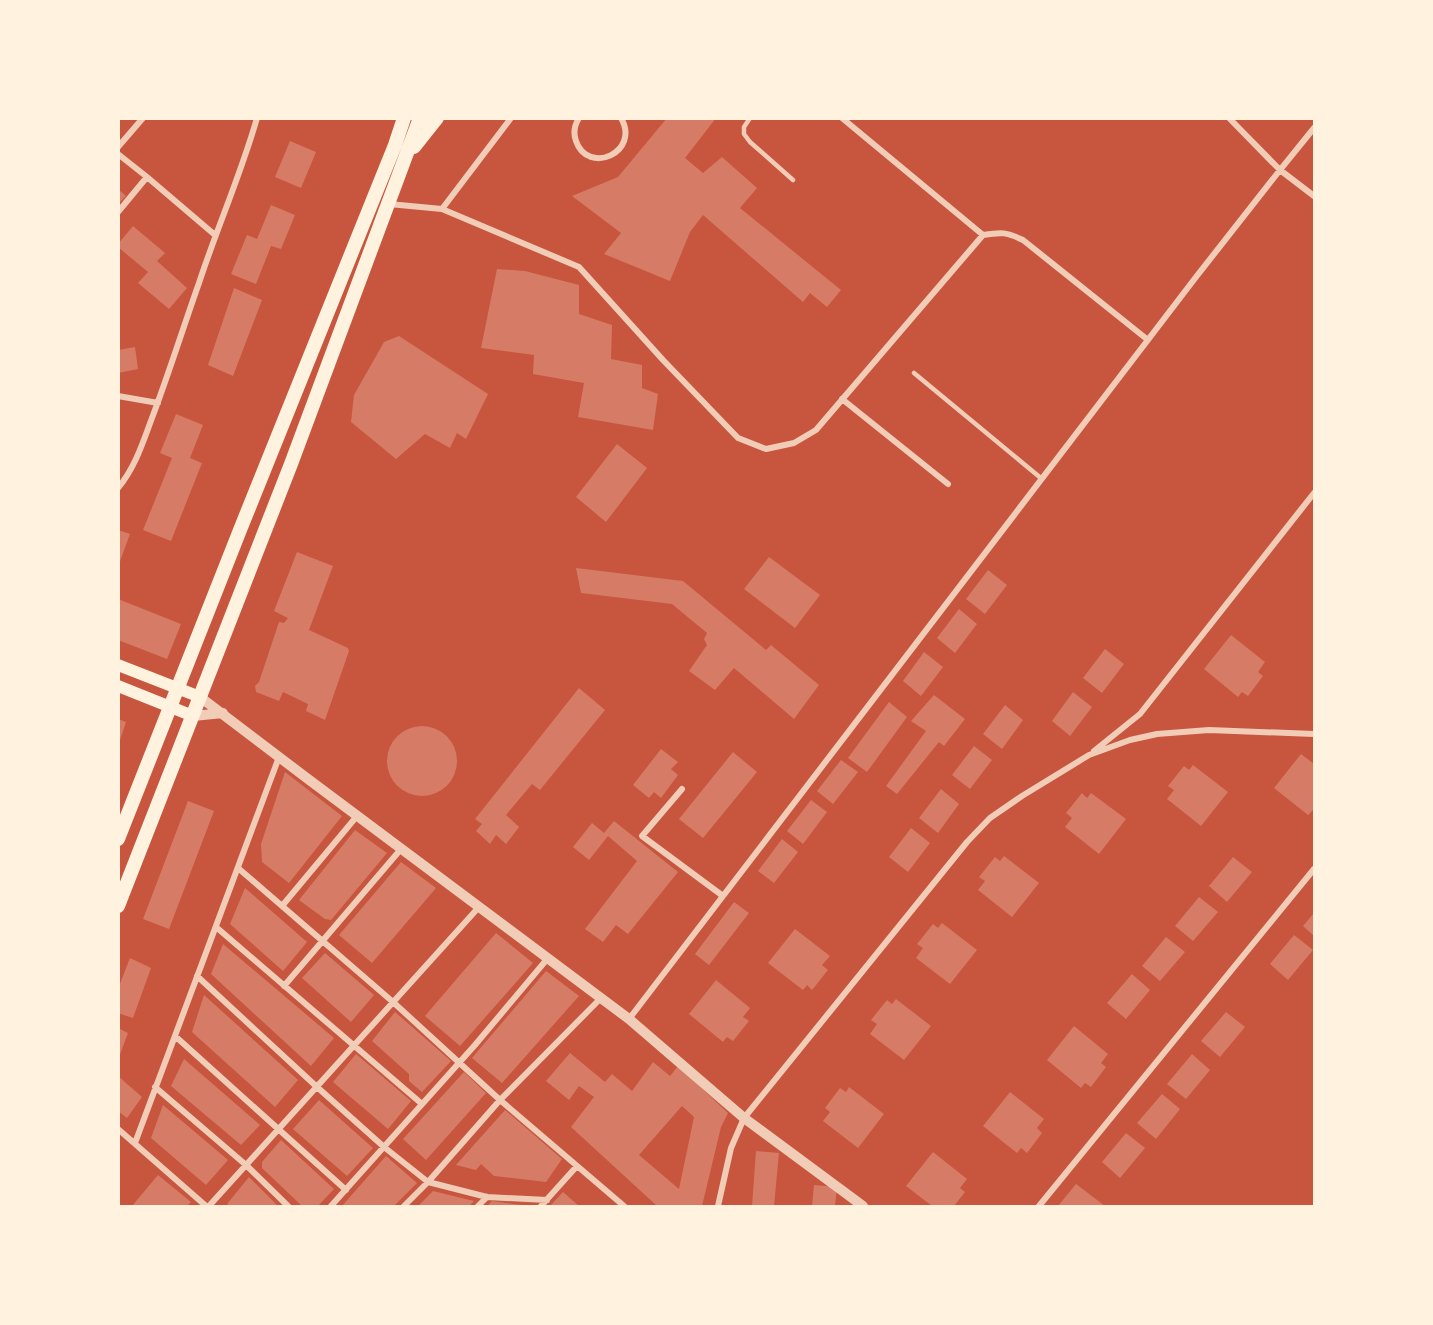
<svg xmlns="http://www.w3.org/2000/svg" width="1433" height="1325" viewBox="0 0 1433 1325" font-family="'DejaVu Sans',sans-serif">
  <rect width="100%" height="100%" fill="#c8553d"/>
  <path fill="#d67c66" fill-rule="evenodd" d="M667,118H716L685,158L703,173L722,157L757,188L740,208L841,290L827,307L810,293L803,302L703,215L690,232L670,281L604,254L621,233L572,196L618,177Z
    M290,141L316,152L301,188L275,177Z
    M118,189L126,196L118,204Z
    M271,205L295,215L281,249L271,246L256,284L231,274L247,235L257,239Z
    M133,226L165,253L157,261L187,288L169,309L138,283L148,272L118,247V244Z
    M497,269L525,271L579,285V314L612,325L611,359L642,365V388L658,394L653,430L578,417L584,383L533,374L534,355L481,348Z
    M234,288L262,300L233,376L208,365Z
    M399,336L488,394L466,439L457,433L450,448L425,434L396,459L351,422L354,395L384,342Z
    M135,347L138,369L118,373V350Z
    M176,414L203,425L190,458L202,463L171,541L143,530L172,458L160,453Z
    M617,444L647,468L606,522L576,497Z
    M118,530L130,534L119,564H118Z
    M297,552L333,566L309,630L348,648L349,651L325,720L306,711L308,704L283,692L279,701L256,692L255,686L259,682L279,622L284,623L288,618L274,611Z
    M769,557L820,595L795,628L744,589Z
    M576,568L683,581L766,650L771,645L819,685L794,719L734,668L715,690L689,671L707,645L704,639L707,633L672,604L581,593Z
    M988,570L1007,585L985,614L966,599Z
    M118,599L181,624L167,659L118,640Z
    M959,609L977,624L955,653L937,638Z
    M1231,635L1265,662L1258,672L1263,676L1248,696L1242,692L1238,697L1204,669Z
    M1105,649L1124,664L1102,693L1083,678Z
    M924,652L943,667L921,696L903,681Z
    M579,688L605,710L540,790L532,784L506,815L519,827L506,844L496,835L490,844L476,831L482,824L475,819Z
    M1073,692L1092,707L1070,736L1052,721Z
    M934,695L965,719L944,746L939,742L897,794L886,786L926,731L911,721Z
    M889,702L907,717L867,772L848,758Z
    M1005,705L1023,720L1002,749L983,734Z
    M118,719L126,722L119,743H118Z
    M387 761a35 35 0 1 1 70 0a35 35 0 1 1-70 0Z
    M974,746L992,760L970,789L952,775Z
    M661,749L678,762L671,769L678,775L661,798L654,792L649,798L633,785Z
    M733,752L757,772L703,838L679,819Z
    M1301,754L1314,764V812L1313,810L1308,815L1274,788Z
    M841,760L858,772L833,804L817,791Z
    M1193,765L1228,792L1201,826L1167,799L1174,790L1168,786L1184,766L1189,770Z
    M285,772L342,816L289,883L262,862L261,844Z
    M941,789L959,804L938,833L919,818Z
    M1082,793L1087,798L1091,793L1126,819L1099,854L1065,827L1072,818L1066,813Z
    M811,800L827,812L803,844L787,831Z
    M188,801L214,811L169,929L143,919Z
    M614,821L678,872L628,934L616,925L603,942L585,929L637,861L608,836L589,860L573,847L592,823L604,833Z
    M911,828L930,843L908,872L889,857Z
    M355,830L387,853L331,920L325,919L299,900Z
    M782,839L798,852L774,883L758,871Z
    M1004,856L1039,883L1012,917L978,890L985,881L979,877L995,857L1000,861Z
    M1233,857L1252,872L1227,902L1209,886Z
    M401,862L436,888L372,963L339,935Z
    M245,888L307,942L283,971L230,924Z
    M1199,897L1218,912L1193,941L1175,926Z
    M734,902L749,913L709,965L695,954Z
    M1314,913V936L1303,926Z
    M942,923L977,950L950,984L916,958L923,948L917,944L933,924L938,928Z
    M795,929L830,956L822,965L828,970L812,990L807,985L803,990L768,963Z
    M496,933L533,963L460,1046L425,1016Z
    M1294,935L1313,950L1288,980L1270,964Z
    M1166,937L1185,952L1160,981L1142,966Z
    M223,944L334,1038L311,1066L211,974Z
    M325,953L374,995L351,1022L302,978Z
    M130,958L151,968L133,1018L118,1013V989Z
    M546,971L579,996L502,1083L472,1058Z
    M1132,974L1150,990L1126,1019L1107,1003Z
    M716,980L750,1008L743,1017L749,1021L733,1041L727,1037L723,1042L689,1014Z
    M204,995L298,1080L275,1107L192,1032Z
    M896,999L931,1026L904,1060L870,1034L877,1024L871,1020L887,1000L892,1004Z
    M395,1012L451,1061L422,1092L409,1081V1074L372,1041Z
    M1226,1012L1245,1027L1220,1057L1201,1041Z
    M1074,1026L1108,1054L1101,1063L1106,1067L1091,1087L1085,1083L1081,1088L1047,1060Z
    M118,1028L128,1033L119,1057H118Z
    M570,1053L605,1082L612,1074L632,1091L653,1062L670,1076L678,1066L728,1113L721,1127L702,1206H657L571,1127L594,1097L579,1086L569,1100L546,1081ZM682,1106L694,1117L679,1189L639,1155Z
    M356,1054L411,1101L388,1129L333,1082Z
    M1192,1054L1210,1070L1186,1099L1167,1084Z
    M184,1059L260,1125L241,1145L171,1086Z
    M464,1072L486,1093L426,1160L403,1139Z
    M118,1076L142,1097L127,1118L118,1111Z
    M849,1087L884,1114L858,1148L823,1121L830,1112L825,1108L840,1088L846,1092Z
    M1010,1092L1044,1119L1037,1128L1042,1133L1027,1153L1021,1148L1017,1153L983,1126Z
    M1162,1094L1180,1109L1156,1139L1137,1123Z
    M319,1100L373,1148L347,1176L293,1129Z
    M163,1105L228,1160L206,1185L151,1138Z
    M505,1110L562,1159L546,1182L494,1176L481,1164L476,1170L456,1165Z
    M1126,1133L1145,1148L1120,1178L1102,1162Z
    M281,1140L334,1189L318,1206H302L262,1168V1162Z
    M756,1151L779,1153L774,1206H752Z
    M933,1152L967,1179L960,1188L965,1192L954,1206H932L906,1186Z
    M386,1156L417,1183L394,1206H342Z
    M158,1175L191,1202L187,1206H132Z
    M249,1177L278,1206H230L227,1204Z
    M1076,1184L1105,1206H1058Z
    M814,1185L837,1187L835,1206H812Z
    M433,1191L474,1201L469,1206H418Z
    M563,1192L579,1206H550Z
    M492,1201L522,1205V1206H487Z"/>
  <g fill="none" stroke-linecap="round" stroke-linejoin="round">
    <path stroke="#f1ccb7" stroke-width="4.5" d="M750,118L744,127V134L750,142L793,180
      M914,373L1042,479"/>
    <path stroke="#f1ccb7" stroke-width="6" d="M579,118C574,126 573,133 576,141C588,176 641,152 621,118
      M842,118L983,235
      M1229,118L1280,170L1314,196
      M118,147L143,118
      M118,154L147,177
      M389,204L442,209L579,267L663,360L738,438L766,449L794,443L816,430L983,235C1002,232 1006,232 1023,240L1148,340
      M442,209L511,118
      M118,212L147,177L215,235
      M118,396L158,403
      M842,399L948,484
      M118,488C135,468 143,442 152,418C169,373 183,328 199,283C217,228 241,174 257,118
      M1094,751L1140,714L1314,493
      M682,789L642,836L723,896
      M238,868L393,1002L500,1100L624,1206
      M282,906L357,816
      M216,927L422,1104
      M197,976L317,1087L384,1147L428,1182L487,1197L547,1200
      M284,986L401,849
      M629,1019L1196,277L1280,170L1314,128
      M175,1036L346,1190
      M155,1087L246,1165L288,1206
      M118,1129L206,1206
      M135,1143L279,757
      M209,1206L479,907
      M331,1206L475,1045L548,958
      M404,1206L428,1182L500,1100L601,998
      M478,1206L487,1197
      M541,1206L577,1166
      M718,1206L731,1148L744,1118L967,842L990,818L1022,796L1089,755L1130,740L1157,734L1209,730L1314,734
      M1039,1206L1314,869"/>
    <path stroke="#f1ccb7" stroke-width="10" d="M200,697L308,779L629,1019L744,1118L863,1206
      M193,716L223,713"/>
    <path stroke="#fff3e0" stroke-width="12" d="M118,665L200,697
      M118,686L193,716"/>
    <path stroke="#fff3e0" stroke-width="14" d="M414,147L437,118
      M118,839L240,530L395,145L404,118
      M118,906L291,464L420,118"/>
  </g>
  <rect width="1433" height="1325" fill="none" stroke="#fff3e0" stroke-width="240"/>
</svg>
